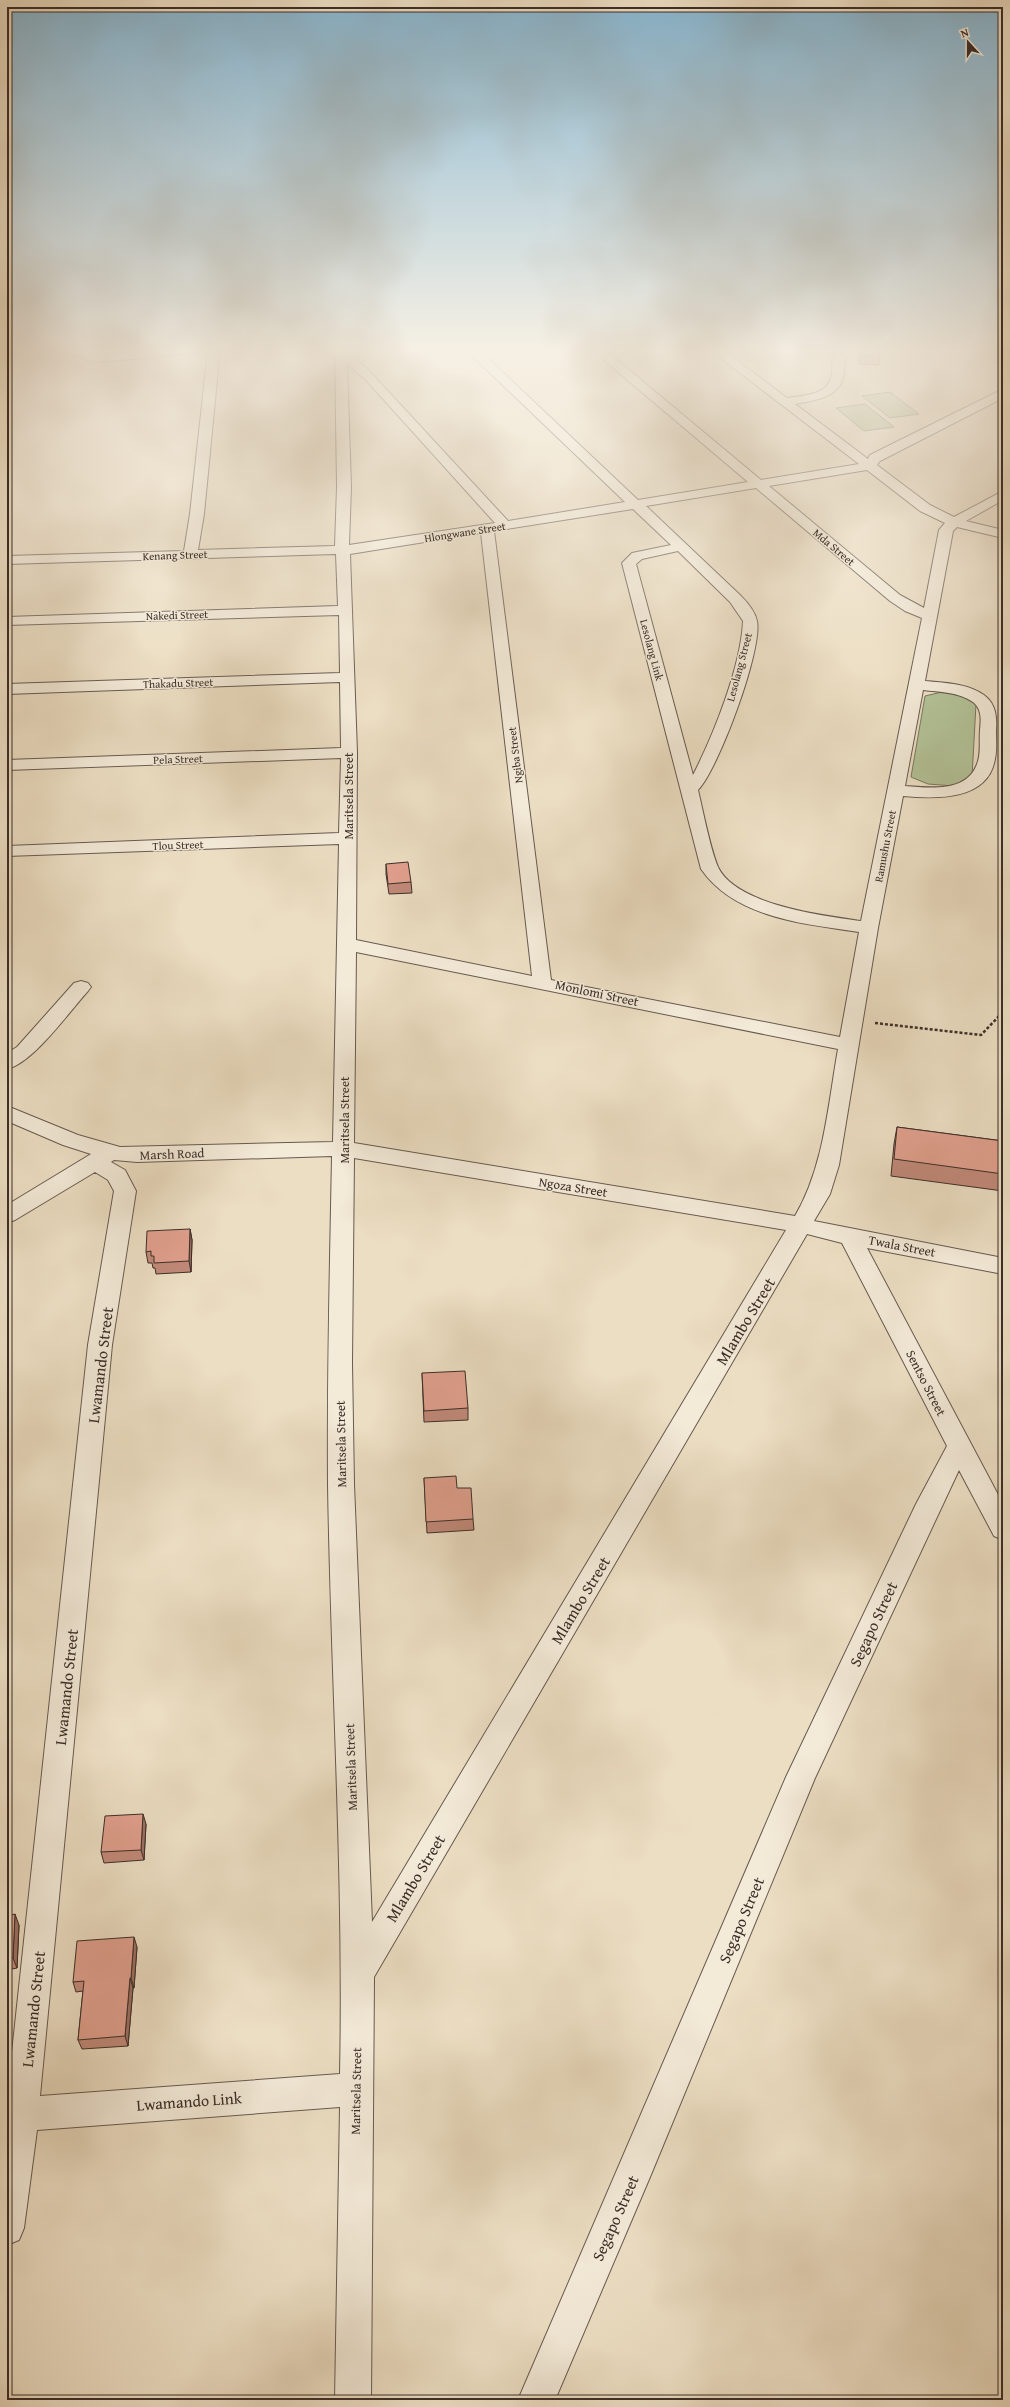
<svg xmlns="http://www.w3.org/2000/svg" width="1010" height="2407" viewBox="0 0 1010 2407" font-family="'Gentium Book Plus',serif">
  <rect width="100%" height="100%" fill="#ecdec3"/>
  <filter id="stains"><feTurbulence type="fractalNoise" baseFrequency=".005" numOctaves="4"/><feColorMatrix values="0 0 0 0 .2 0 0 0 0 .09 0 0 0 0 .02 0 0 0 .5 -.17"/></filter>
  <radialGradient id="worn" r=".72"><stop offset=".6" stop-color="#630" stop-opacity="0"/><stop offset="1" stop-color="#630" stop-opacity=".3"/></radialGradient>
  <path fill="#b3c297" stroke="#777860" d="M890,392L919,414L890,418L862,396Z
    M865,404L894,427L864,431L836,408Z
    M942,692L959,695L976,704L972,777L954,786L928,784L911,777L925,696Z"/>
  <g fill="none" stroke-linecap="round" stroke-linejoin="round">
    <g stroke="#675a50" stroke-width="2">
      <path id="minor" d="M67,349H79L100,356L168,349H220L204,514L198,550L335,546L337,487L335,349H347L374,376L508,521L625,502L465,349H478L638,500L748,482L591,349H604L761,480L859,464L709,349H722L787,398C801,396 827,395 831,378C833,371 832,363 833,356L835,354H843L845,356C844,363 845,371 843,378C838,398 812,401 795,404L868,459L870,455L1003,389V398L880,461L877,465L930,505L954,517L1003,491V500L966,521L1003,530V538L957,527L953,531L925,681C944,683 967,683 984,695C996,704 997,717 996,731C996,740 997,750 995,759C988,801 936,799 903,796L878,928L839,1165L830,1194L814,1221L1003,1258V1274L867,1248L1003,1504V1540L994,1536L959,1470L815,1778L650,2177L555,2400H518L786,1777L916,1504L947,1446L842,1243L807,1234L374,1977L371,2400H335L340,2107L37,2130L24,2228L19,2240L7,2245V2099L88,1345L114,1191L108,1180L95,1172L15,1220L7,1223V1205L91,1154L63,1145L7,1121V1106L78,1135L120,1147L333,1142L339,844L7,856V846L339,833L341,758L7,770V760L341,748L340,682L7,694V684L340,673L339,615L7,625V617L338,606L336,554L7,564V556L184,551L190,514L208,350L203,352L100,362L86,360L68,352ZM347,364L366,380L495,523L349,545L351,487ZM867,470L920,511L945,523L939,530L924,608L900,595L769,486ZM756,488L890,601L905,611L922,618L861,921C824,916 736,905 718,867C710,848 703,811 698,790C718,770 763,649 757,621C755,611 747,602 740,595L646,506ZM633,509L671,545L632,553L622,563L701,869C735,918 804,924 859,932L840,1037L551,980L494,531ZM481,533L532,976L356,940L357,753L350,554ZM678,551L730,602L743,621C741,666 714,734 693,775L636,564L642,559ZM923,690C939,692 959,692 973,702C982,709 981,720 980,730C979,740 981,751 978,761C969,793 931,788 905,786ZM356,952L838,1049C828,1105 824,1167 795,1216L354,1143ZM332,1156C330,1265 327,1375 328,1484C331,1680 344,1877 340,2074L40,2096L112,1345L136,1191L125,1170L111,1162L114,1160L137,1162ZM354,1158L786,1230L372,1922L354,1484L352,1363Z
        M976,349H990L1003,357V365Z
        M81,981L88,983L91,987L88,991C69,1012 33,1063 7,1069V1053L17,1047L74,983Z"/>
    </g>
    <path stroke="#3b2e29" stroke-width="2.5" stroke-dasharray="3 2" stroke-linecap="butt" d="M875,1023L981,1035L1003,1012"/>
    <use href="#minor" fill="#f3ead8" fill-rule="evenodd"/>
  </g>
  <path fill="#c28a7a" stroke="#3b2e29" d="M859,349H880V357L879,365L859,364Z
    M386,864L411,882L412,893L389,894L386,874Z
    M897,1127L1003,1141V1191L891,1176L894,1144Z
    M190,1229L192,1240L191,1272L156,1274L155,1268H153L152,1263H148L146,1252Z
    M422,1373L468,1408V1420L424,1422Z
    M424,1478L473,1519L474,1530L427,1533Z
    M146,1824L144,1860L104,1863L101,1852Z
    M7,1916L19,1925L17,1968L7,1970Z
    M137,1947L134,1988H133L128,2046L82,2049L78,2040L83,1991L76,1992L73,1982Z"/>
  <path fill="#9e7063" stroke="#3b2e29" d="M190,1229L192,1240L191,1272L189,1261Z
    M143,1814L146,1824L144,1860L141,1850Z
    M15,1914L19,1925L17,1968L13,1958Z
    M134,1937L137,1947L134,1988L131,1978Z
    M130,1978L133,1988L128,2046L125,2036Z"/>
  <path fill="#e1a08e" stroke="#3b2e29" d="M860,349H880V357L860,356Z
    M408,862L411,882L388,884L386,864Z
    M897,1127L1003,1141V1174L894,1159Z
    M190,1229L189,1261L154,1263V1256H151V1251L146,1252L147,1231Z
    M465,1371L468,1408L424,1411L422,1373Z
    M456,1476L457,1488H471L473,1519L426,1522L424,1478Z
    M143,1814L141,1850L101,1852L105,1816Z
    M15,1914L13,1958L7,1959V1916Z
    M134,1937L131,1978H130L125,2036L78,2040L84,1981L73,1982L77,1941Z"/>
  <linearGradient id="sky" x2="0" y2="1"><stop stop-color="#88b7d2"/><stop offset="0.51" stop-color="#f6f0e4"/><stop offset="1" stop-color="#f6f0e4" stop-opacity="0"/></linearGradient>
  <rect width="1010" height="686" fill="url(#sky)"/>
  <g text-anchor="middle" dominant-baseline="central" stroke-width="3" stroke-linejoin="round" paint-order="stroke">
    <g font-size="11" fill="#3b2e29" stroke="#f3ead8">
      <text transform="translate(465 532) rotate(-9)">Hlongwane Street</text>
      <text transform="translate(834 547) rotate(40)">Mda Street</text>
      <text transform="translate(175 555) rotate(-2)">Kenang Street</text>
      <text transform="translate(177 615) rotate(-2)">Nakedi Street</text>
      <text transform="translate(652 650) rotate(75)">Lesolang Link</text>
      <text transform="translate(739 667) rotate(-75)">Lesolang Street</text>
      <text transform="translate(178 683) rotate(-2)">Thakadu Street</text>
      <text transform="translate(515 755) rotate(-97)">Ngiba Street</text>
      <text transform="translate(178 759) rotate(-2)">Pela Street</text>
      <text transform="translate(178 845) rotate(-2)">Tlou Street</text>
      <text transform="translate(885 846) rotate(-79)">Ramushu Street</text>
    </g>
    <g font-size="13" fill="#3b2e29" stroke="#f3ead8">
      <text transform="translate(348 796) rotate(-90)">Maritsela Street</text>
      <text transform="translate(597 993) rotate(12)">Monlomi Street</text>
      <text transform="translate(344 1120) rotate(-90)">Maritsela Street</text>
      <text transform="translate(172 1154) rotate(-2)">Marsh Road</text>
      <text transform="translate(573 1187) rotate(9)">Ngoza Street</text>
      <text transform="translate(902 1246) rotate(11)">Twala Street</text>
      <text transform="translate(926 1383) rotate(63)">Sentso Street</text>
      <text transform="translate(341 1444) rotate(-91)">Maritsela Street</text>
      <text transform="translate(351 1767) rotate(-92)">Maritsela Street</text>
      <text transform="translate(356 2091) rotate(-89)">Maritsela Street</text>
    </g>
    <g font-size="16" fill="#3b2e29" stroke="#f3ead8">
      <text transform="translate(745 1321) rotate(-59)">Mlambo Street</text>
      <text transform="translate(100 1365) rotate(-83)">Lwamando Street</text>
      <text transform="translate(580 1600) rotate(-59)">Mlambo Street</text>
      <text transform="translate(873 1624) rotate(-65)">Segapo Street</text>
      <text transform="translate(66 1687) rotate(-84)">Lwamando Street</text>
      <text transform="translate(415 1878) rotate(-59)">Mlambo Street</text>
      <text transform="translate(741 1920) rotate(-67)">Segapo Street</text>
      <text transform="translate(33 2009) rotate(-84)">Lwamando Street</text>
      <text transform="translate(189 2101) rotate(-4)">Lwamando Link</text>
      <text transform="translate(615 2218) rotate(-66)">Segapo Street</text>
    </g>
  </g>
  <rect width="1010" height="2407" fill="none" stroke="#ecdec3" stroke-width="24"/>
  <rect x="8" y="8" width="994" height="2391" fill="none" stroke="#3b2e29" stroke-width="2"/>
  <rect x="12" y="12" width="986" height="2383" fill="none" stroke="#3b2e29"/>
  <g transform="translate(968 42) rotate(339)" stroke="#f3ead8" stroke-width="3" paint-order="stroke">
  <path d="M0-3L7 15L0 10L-7 15Z" fill="#3b2e29"/>
  <text y="-6" font-size="11" font-weight="bold" text-anchor="middle" fill="#3b2e29">N</text>
  </g>
  <rect width="100%" height="100%" filter="url(#stains)"/>
  <rect width="100%" height="100%" fill="url(#worn)"/>
</svg>
